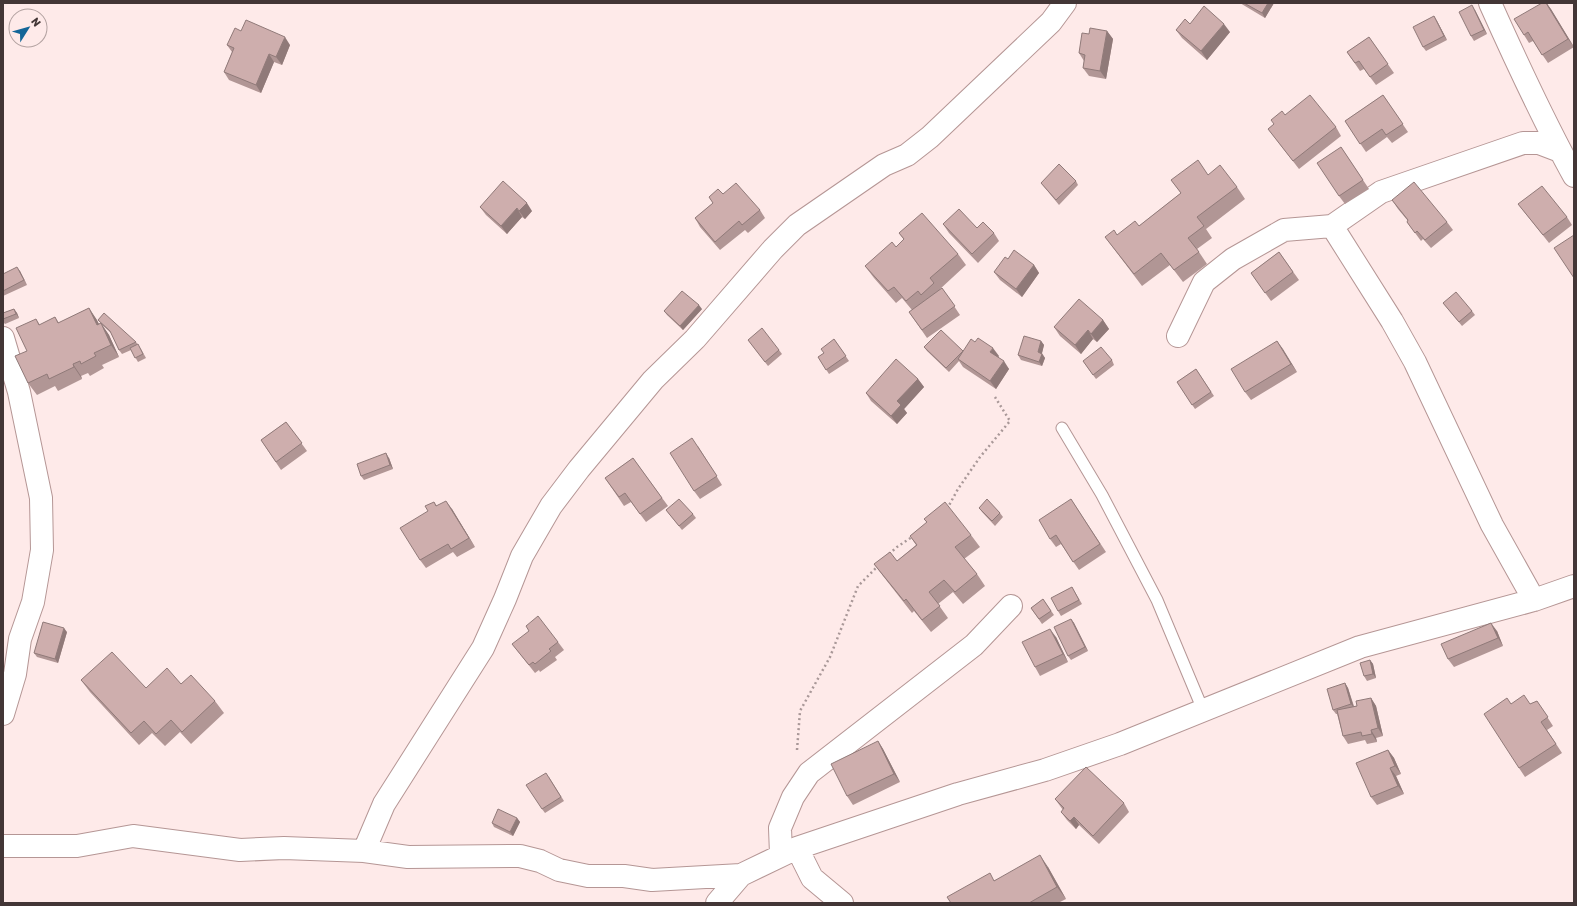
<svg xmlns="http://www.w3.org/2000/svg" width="1577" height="906" viewBox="0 0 1577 906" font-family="Rubik,sans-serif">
  <rect width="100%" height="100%" fill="#feeae9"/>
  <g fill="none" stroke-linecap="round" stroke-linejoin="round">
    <g stroke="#b59695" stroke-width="13">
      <path id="lane" d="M1062,428L1102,495L1157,600L1203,710"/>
    </g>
    <g stroke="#b59695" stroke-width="24">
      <path id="street" d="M1490,3C1516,61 1543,120 1574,176
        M1332,226L1381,192L1523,143H1539L1560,151
        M1178,336L1204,282L1233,259L1284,230L1332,226L1392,321L1415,362L1492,525L1534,600
        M3,338L19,392L41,498L42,550L33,602L20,639L15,674L3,714
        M3,846H77L133,836L240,850L284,848L364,851L408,857L520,856L540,861L559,870L588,876H624L652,880L741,875L797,848L958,794L1045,770L1120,744L1360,647L1534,600L1574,586
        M797,848L812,878L842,903
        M364,851L384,804L483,648L505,599L522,556L551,506L579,469L653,380L695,339L773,249L797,225L884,165L907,155L930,137L1051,22L1065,3
        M781,854L780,828L793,797L809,773L974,645L1011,606
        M717,903L741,875"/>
    </g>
    <path stroke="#a99898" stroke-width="2.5" stroke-dasharray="2 3" stroke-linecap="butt" d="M947,509L958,489L980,457L1010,421L995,397
      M889,554L897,547L912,537
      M797,750L800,711L830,657L858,586L878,566"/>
    <use href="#lane" stroke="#fff" stroke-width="11"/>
    <use href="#street" stroke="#fff" stroke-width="22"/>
  </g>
  <path fill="#b19695" d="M1240,3H1274L1265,18Z
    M1547,3L1574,47L1548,63L1533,41L1529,43L1524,35Z
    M1475,10L1487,34L1474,41L1471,36Z
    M1434,16L1437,21L1447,40L1426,51L1423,47Z
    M1190,24L1230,32L1207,60L1182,38L1176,30Z
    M241,31L290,45L282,65L274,62L261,93L229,80L224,72L232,52L227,45Z
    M1107,31L1113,39L1106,79L1089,76L1083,68L1084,61L1079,53L1089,34Z
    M1369,37L1394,73L1376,85L1364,69L1360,71L1347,52Z
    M1383,95L1408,132L1392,143L1387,137L1366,152L1345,121Z
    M1285,115L1336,127L1341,136L1299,169L1268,129Z
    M1341,147L1369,189L1345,204L1339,196Z
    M1208,175L1237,187L1245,199L1206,229L1212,238L1197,249L1207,264L1183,282L1170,265L1142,286L1105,237L1117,235L1139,226L1181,193L1171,180Z
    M1076,181L1078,185L1059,205L1041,183Z
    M723,194L760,210L765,218L748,233L745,230L720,250L700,227L695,218L713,203L709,197Z
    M1392,200L1447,222L1453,230L1431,248L1423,239L1421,241L1407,222L1408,221L1398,209Z
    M1518,204L1567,217L1572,225L1549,243Z
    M480,207L532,211L525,219L522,217L507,234L486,215Z
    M943,224L977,228L994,233L999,241L978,263L949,233Z
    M899,233L958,254L966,265L939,290L942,288L960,315L927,338L909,312L912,310L902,298L896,303L874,278L865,266L896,247L904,240Z
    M1279,252L1299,280L1271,301L1251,273Z
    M1008,259L1034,265L1039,273L1022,297L1000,280L994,272Z
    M20,271L27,285L3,296V274Z
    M1443,303L1472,311L1475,315L1462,326Z
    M89,308L99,324L101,323L98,320L136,342L141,349L146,358L138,362L131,350L122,354L119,350L111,333L101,324L109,335L119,357L102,365L104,368L90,376L88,373L81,376L82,379L58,391L55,386L37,395L28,383L27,351L36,319L40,325L55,317L59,323Z
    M14,309L17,313L19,318L5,324L3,322V313Z
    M702,309L683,330L667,315L664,311Z
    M1103,320L1109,329L1097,342L1093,339L1081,354L1060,336L1054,327Z
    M834,339L849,361L829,374L818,357L824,353Z
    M748,340L779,350L782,354L768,366Z
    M1041,341L1044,345L1042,353L1045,358L1042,366L1021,360L1018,355Z
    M1277,341L1297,372L1251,400L1245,392Z
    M924,347L999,356L998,357L1009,369L996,389L963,367L959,361L949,372L927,351Z
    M1112,360L1114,365L1096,379L1083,361Z
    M1196,369L1214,396L1195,409L1177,382Z
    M918,379L924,387L904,409L907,413L897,424L871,401L866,393Z
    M286,422L307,451L281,470L261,440Z
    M698,446L722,485L700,499L694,491Z
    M389,458L393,469L364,480L361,476Z
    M633,458L668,506L646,522L631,502L624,506L605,478Z
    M1071,499L1106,552L1079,570L1061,544L1056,547L1050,539Z
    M434,502L437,506L452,509L475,547L457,557L453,552L426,568L420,560L428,511Z
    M979,508L1000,513L1003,517L995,526L982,512Z
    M666,510L693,514L696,518L682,530Z
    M924,519L971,535L980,547L964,559L977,574L985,586L963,604L953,592L938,604L948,618L931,632L914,611L912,613L883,576L874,564L897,561L916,545L910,536L927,523Z
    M1072,587L1082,604L1061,616L1058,611Z
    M1043,599L1054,615L1042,624L1031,608Z
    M1071,619L1074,623L1088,651L1071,660L1068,656Z
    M1497,631L1503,646L1454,667L1448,659Z
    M67,632L58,663L37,657L34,653Z
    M1056,637L1068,662L1040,676L1035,667Z
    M558,642L564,650L555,657L557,660L540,672L539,670L535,673L512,644Z
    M1370,660L1373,664L1376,678L1367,681L1364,676Z
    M81,680L146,688L181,684L215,701L224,713L191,744L180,732L165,746L152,733L139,745L90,692Z
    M1345,683L1348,688L1354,706H1357L1371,698L1376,706L1383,736L1376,738L1377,742L1367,744L1365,740L1348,744L1343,736L1337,714H1336L1333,710Z
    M1537,701L1553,726L1547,730L1562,753L1525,777L1519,768L1511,704H1530Z
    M878,741L883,749L900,782L853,805L847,796Z
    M1388,750L1394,758L1401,774L1396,776L1404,794L1377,805L1371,797Z
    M549,777L564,801L545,813L542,809Z
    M1055,799L1124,803L1129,812L1099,844L1079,825L1076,829L1067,820L1061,812L1063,810Z
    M517,818L520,822L513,836L494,827L492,823Z
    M1048,867L1066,899L1058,903H951L995,880Z"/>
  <path fill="#907a79" d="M1268,3H1274L1265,18L1262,13Z
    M1546,3L1551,9L1574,47L1568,39Z
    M1472,5L1475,10L1487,34L1484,30Z
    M1434,16L1437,21L1447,40L1444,36Z
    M1224,24L1230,32L1207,60L1201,51Z
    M1107,31L1113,39L1106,79L1100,71Z
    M285,37L290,45L282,65L276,57Z
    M269,54L274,62L261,93L256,85Z
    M527,203L532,211L525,219L519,211Z
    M517,208L522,217L507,234L501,226Z
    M1034,265L1039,273L1022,297L1016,289Z
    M17,267L20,271L27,285L24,280Z
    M699,305L702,309L683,330L680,326Z
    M89,308L97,320L105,337L97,325Z
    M14,309L17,313L19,318L16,314Z
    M1103,320L1109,329L1097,342L1091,334Z
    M101,323L109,335L119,357L111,345Z
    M1088,330L1093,339L1081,354L1075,345Z
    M1041,341L1044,345L1041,357L1038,352Z
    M1277,341L1283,349L1297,372L1291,364Z
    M993,348L999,356L996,360L990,352Z
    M1042,354L1045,358L1042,366L1039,362Z
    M1004,361L1009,369L996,389L990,381Z
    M73,364L81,376L82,379L74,367Z
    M918,379L924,387L904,409L907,413L897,424L891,416L897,401Z
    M386,453L389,458L393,469L390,465Z
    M446,501L452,509L475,547L469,538Z
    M1071,619L1074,623L1088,651L1085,647Z
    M1491,623L1497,631L1503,646L1498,638Z
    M64,628L67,632L58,663L55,659Z
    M1050,629L1056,637L1068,662L1063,654Z
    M1370,660L1373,664L1376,678L1373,674Z
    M1345,683L1348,688L1354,708L1351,704Z
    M1371,698L1376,706L1383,736L1378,728Z
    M1371,730L1376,738L1377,742L1372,734Z
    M878,741L883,749L900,782L894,774Z
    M1388,750L1394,758L1401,774L1395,766Z
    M1390,768L1396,776L1404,794L1398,786Z
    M1074,817L1079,825L1076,829L1070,821Z
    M517,818L520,822L513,836L510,832Z
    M1040,855L1048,867L1066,899L1057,887Z"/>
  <path fill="#ceaead" stroke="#907a79" d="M1244,3H1268L1262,13Z
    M1542,3H1546L1568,39L1542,55L1528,32L1524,35L1514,19Z
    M1472,5L1484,30L1471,36L1459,12Z
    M1204,6L1224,24L1201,51L1176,30L1185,19L1190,24Z
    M1434,16L1444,36L1423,47L1413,27Z
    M246,20L285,37L276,57L269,54L256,85L224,72L234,48L227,45L235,28L241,31Z
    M1090,28L1107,31L1100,71L1083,68L1085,55L1079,53L1082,33L1089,34Z
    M1369,37L1388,64L1370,77L1359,61L1355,63L1347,52Z
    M1310,95L1336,127L1293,161L1268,129L1274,124L1271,120L1282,111L1285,115Z
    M1383,95L1403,124L1386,135L1382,129L1360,144L1345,121Z
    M1341,147L1363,180L1339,196L1317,163Z
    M1198,160L1208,175L1220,165L1237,187L1197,217L1204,226L1188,238L1199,252L1174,270L1161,253L1134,274L1105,237L1114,230L1117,235L1135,221L1139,226L1181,193L1171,180Z
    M1059,164L1076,181L1056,200L1041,183Z
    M503,181L527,203L519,211L517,208L501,226L480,207Z
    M1414,182L1447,222L1425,240L1417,231L1415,233L1407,222L1408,220L1392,200Z
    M736,183L760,210L742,225L739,221L715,242L695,218L713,203L709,197L718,189L723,194Z
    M1542,186L1567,217L1543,235L1518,204Z
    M959,209L977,228L983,222L994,233L972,254L943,224Z
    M922,213L958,254L930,278L934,283L921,295L918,291L906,301L894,287L888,291L865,266L892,242L896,247L904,239L899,233Z
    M1574,235V278L1554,248Z
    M1014,250L1034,265L1016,289L994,272L1005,257L1008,259Z
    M1279,252L1293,272L1265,293L1251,273Z
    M17,267L24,280L3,291V274Z
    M942,288L955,306L922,330L909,312Z
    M682,291L699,305L680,326L664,311Z
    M1456,292L1472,311L1459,322L1443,303Z
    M1079,299L1103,320L1091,334L1088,330L1075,345L1054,327Z
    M89,308L97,325L101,323L111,345L94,353L96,356L81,364L80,361L73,364L74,367L49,379L47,374L28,383L15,356L27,351L16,328L36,319L39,325L55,317L58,323Z
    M14,309L16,314L3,319V313Z
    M104,313L136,342L119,350L110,331L98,320Z
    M762,328L779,350L765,362L748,340Z
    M941,330L963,351L946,368L924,347Z
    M1024,336L1041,341L1038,352L1042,354L1039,362L1018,355Z
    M978,338L993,348L990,352L1004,361L990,381L958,359L971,339L975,342Z
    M834,339L846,356L826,370L818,357L824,353L821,349Z
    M1277,341L1291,364L1245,392L1231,369Z
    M138,344L143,354L135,358L130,348Z
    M1101,347L1112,360L1093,375L1083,361Z
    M896,359L918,379L897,401L901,405L891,416L866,393Z
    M1196,369L1211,392L1192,405L1177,382Z
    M286,422L302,443L276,462L261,440Z
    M692,438L717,476L694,491L670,453Z
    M386,453L390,465L361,476L357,464Z
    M633,458L662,498L640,514L625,493L619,497L605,478Z
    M679,499L693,514L679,526L666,510Z
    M987,499L1000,513L992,521L979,508Z
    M1071,499L1100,544L1073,562L1056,535L1050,539L1039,520Z
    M446,501L469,538L451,549L448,544L420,560L400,528L428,511L425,506L434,502L436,506Z
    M945,502L971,535L955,547L977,574L955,592L944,580L929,592L940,606L922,620L906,599L904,601L874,564L890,552L897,561L917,545L910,536L927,522L924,519Z
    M1072,587L1079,600L1058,611L1051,598Z
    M1043,599L1051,611L1039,619L1031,608Z
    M538,616L558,642L549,649L551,651L535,664L533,662L529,665L512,644L529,631L526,626Z
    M1071,619L1085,647L1068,656L1054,627Z
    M43,622L64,628L55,659L34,653Z
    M1491,623L1498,638L1448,659L1441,644Z
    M1050,629L1063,654L1035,667L1022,642Z
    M112,652L146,688L167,668L181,684L191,675L215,701L182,732L171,720L156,734L144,721L131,733L81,680Z
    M1370,660L1373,674L1364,676L1360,663Z
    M1345,683L1351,704L1333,710L1327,689Z
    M1524,695L1530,704L1537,701L1548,717L1541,722L1556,744L1519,768L1484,714L1507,698L1511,704Z
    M1371,698L1378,728L1371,730L1372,734L1362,736L1361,732L1343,736L1337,710L1357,706L1356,701Z
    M878,741L894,774L847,796L831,764Z
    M1388,750L1395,766L1390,768L1398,786L1371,797L1356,763Z
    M1086,767L1124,803L1093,836L1074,817L1070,821L1061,812L1064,808L1055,799Z
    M546,773L561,797L542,809L526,785Z
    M498,809L517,818L510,832L492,823Z
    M1040,855L1057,887L1029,903H951L947,897L990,873L994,881Z"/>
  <rect width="1577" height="906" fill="none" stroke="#433636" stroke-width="8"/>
  <g transform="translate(28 28) rotate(53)"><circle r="19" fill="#feeae9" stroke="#b3a2a1"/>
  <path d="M0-3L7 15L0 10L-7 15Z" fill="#146698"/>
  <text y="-6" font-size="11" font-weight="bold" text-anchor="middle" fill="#433636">N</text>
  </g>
</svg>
